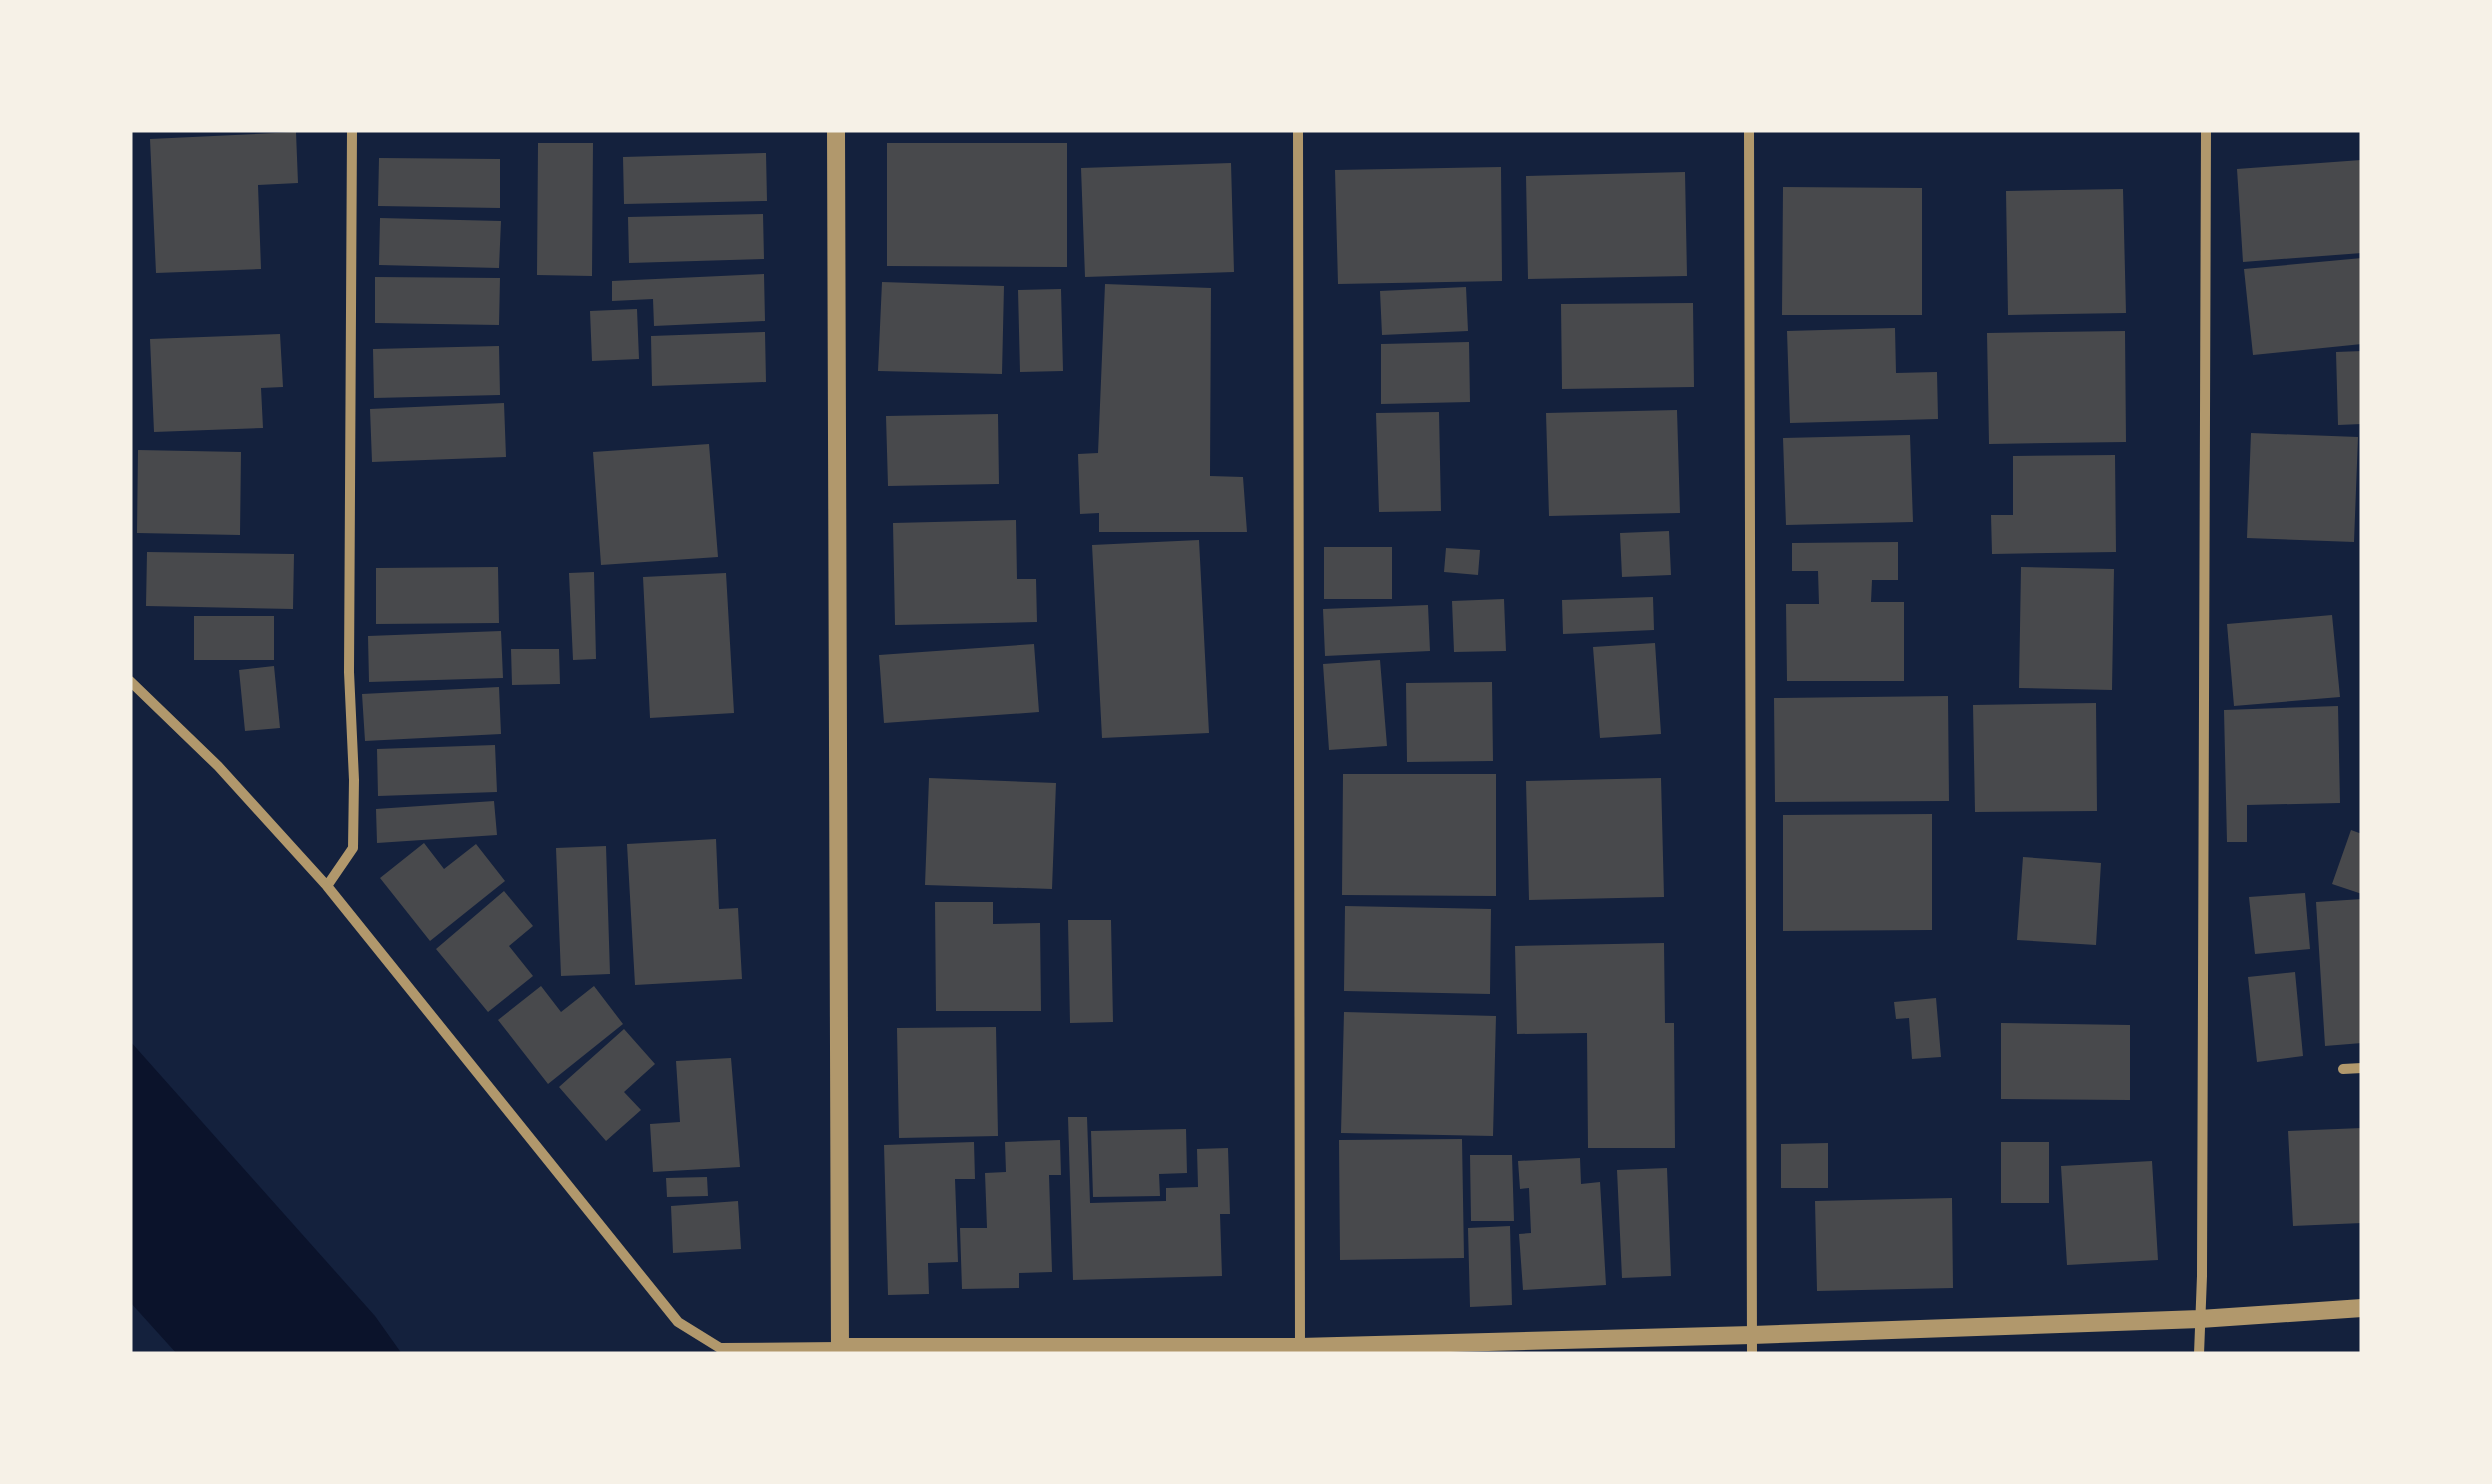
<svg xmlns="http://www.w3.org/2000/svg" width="2492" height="1484" viewBox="0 0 2492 1484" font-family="Spectral,serif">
  <rect width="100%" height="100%" fill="#14213d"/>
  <path fill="#0b132b" d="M130,1041L375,1316L402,1354H177L130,1302Z"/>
  <path fill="#48494c" d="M296,132L298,183L258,185L261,269L156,273L150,139Z
    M538,143H593L592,276L537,275Z
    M887,143H1067V267L887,266Z
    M766,153L767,201L624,204L623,157Z
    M379,158L500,159V208L378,206Z
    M2361,160L2362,253L2243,262L2237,169Z
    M1231,163L1234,272L1085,277L1081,168Z
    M1501,167L1502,281L1338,284L1335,170Z
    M1685,172L1687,276L1528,279L1526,176Z
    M1783,187L1922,188V315H1782Z
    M2123,189L2126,313L2008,315L2006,191Z
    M763,214L764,259L629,263L628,217Z
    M380,218L501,221L499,268L379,265Z
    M2362,258V344L2253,355L2244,269Z
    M764,274L765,321L654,326L653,299L612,301V281Z
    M375,277L500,278L499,325L375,323Z
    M882,282L1004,286L1002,374L878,371Z
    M1105,284L1211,288L1210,476L1243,477L1247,532H1099V513L1080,514L1078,454L1098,453Z
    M1466,287L1468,331L1382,335L1380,291Z
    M1061,289L1063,371L1020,372L1018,290Z
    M1693,303L1694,387L1562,389L1561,304Z
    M637,309L639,359L592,361L590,311Z
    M1895,328L1896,373L1937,372L1938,419L1790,423L1787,331Z
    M2125,331L2126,442L1989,444L1987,333Z
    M765,332L766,382L652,386L651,336Z
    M280,334L283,387L261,388L263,428L154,432L150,339Z
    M1469,342L1470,402L1381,404V344Z
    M499,346L500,395L374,398L373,349Z
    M2362,351V424L2338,425L2336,352Z
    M504,403L506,457L372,462L370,409Z
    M1677,410L1680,513L1549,516L1546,413Z
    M1439,412L1441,511L1379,512L1376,413Z
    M998,414L999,484L888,486L886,416Z
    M2251,433L2358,437L2354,542L2247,538Z
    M1910,435L1913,522L1786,525L1783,438Z
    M709,444L718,557L601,565L593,452Z
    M138,450L241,452L240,535L137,533Z
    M2115,455L2116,552L1992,554L1991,515H2013V456Z
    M1016,520L1017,579H1036L1037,622L895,625L893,523Z
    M1669,531L1671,575L1622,577L1620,533Z
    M1199,540L1209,733L1102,738L1092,545Z
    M1898,542V580H1872L1871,602H1904V681H1787L1786,604H1819L1818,571H1792V543Z
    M1324,547H1392V599H1324Z
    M1446,548L1480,550L1478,575L1444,572Z
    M147,552L294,554L293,609L146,606Z
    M498,567L499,623L376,624V568Z
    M2021,567L2114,569L2112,690L2019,688Z
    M594,572L596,659L573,660L569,573Z
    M726,573L734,713L650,718L643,577Z
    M1653,597L1654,630L1563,634L1562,600Z
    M1504,599L1506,651L1454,652L1452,601Z
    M1428,605L1430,651L1325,656L1323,609Z
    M2332,615L2340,697L2234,706L2227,624Z
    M194,616H274V660H194Z
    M501,631L503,678L369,682L368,636Z
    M1655,643L1661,734L1600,738L1593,647Z
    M1034,644L1039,712L884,723L879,655Z
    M511,649H559L560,684L512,685Z
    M1380,660L1387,746L1329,750L1323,664Z
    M274,666L280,728L245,731L239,670Z
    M1492,682L1493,761L1407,762L1406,683Z
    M499,687L501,734L365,741L362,694Z
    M1948,696L1949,801L1775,802L1774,698Z
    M2096,703L2097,811L1975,812L1973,705Z
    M2338,706L2340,803L2247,805V842H2227L2224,710Z
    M495,745L497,792L378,796L377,749Z
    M1343,774H1496V896L1342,895Z
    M929,778L1056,783L1052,889L925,885Z
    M1661,778L1664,897L1529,900L1526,781Z
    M494,801L497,835L377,843L376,809Z
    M1932,814V930L1783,931V815Z
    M2351,830L2362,834V894L2332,884Z
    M716,839L719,909L738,908L742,979L635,985L627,844Z
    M424,843L444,869L476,844L505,881L430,941L380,878Z
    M606,846L610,974L561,976L556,848Z
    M2023,857L2101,863L2096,945L2017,940Z
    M504,891L533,926L509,946L533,976L488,1012L436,949Z
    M2305,893L2310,949L2255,954L2249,897Z
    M2362,899V1043L2325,1046L2316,902Z
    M935,902H993V924L1040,923L1041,1011H936Z
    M1345,906L1491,909L1490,994L1344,991Z
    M1068,920H1111L1113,1022L1070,1023Z
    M1664,943L1665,1023H1674L1675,1148H1588L1587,1033L1517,1034L1515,946Z
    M2295,972L2303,1056L2257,1062L2248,977Z
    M541,986L561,1012L594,986L623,1024L548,1084L498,1020Z
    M1936,998L1941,1057L1912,1059L1909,1018L1896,1019L1894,1002Z
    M1344,1012L1496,1016L1493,1136L1341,1133Z
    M2001,1023L2130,1025V1100L2001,1099Z
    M996,1027L998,1136L899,1138L897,1028Z
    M624,1029L655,1064L624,1092L641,1110L606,1141L559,1087Z
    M731,1058L740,1167L653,1172L650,1124L680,1122L676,1061Z
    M1068,1117H1087L1090,1203L1166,1201V1188L1198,1187L1197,1149L1228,1148L1230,1214H1220L1222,1276L1073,1280Z
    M2362,1128V1223L2293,1226L2288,1131Z
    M1186,1129L1187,1173L1159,1174L1160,1196L1093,1197L1091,1131Z
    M1462,1139L1464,1258L1340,1260L1339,1140Z
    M1060,1140L1061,1175H1049L1052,1272L1019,1273V1288L962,1289L960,1228H987L985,1173L1006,1172L1005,1142Z
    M974,1142L975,1179H955L958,1262L928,1263L929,1294L888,1295L884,1145Z
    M2001,1142H2049V1203H2001Z
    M1828,1143V1188H1781V1144Z
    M1470,1155H1512L1514,1221H1471Z
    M1580,1158L1581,1184L1600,1182L1606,1285L1523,1290L1519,1234L1531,1233L1529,1188L1520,1189L1518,1161Z
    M2152,1161L2158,1260L2067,1265L2061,1166Z
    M1667,1168L1671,1276L1622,1278L1617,1170Z
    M707,1177L708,1196L667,1197L666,1178Z
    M1952,1198L1953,1288L1817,1291L1815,1201Z
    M738,1201L741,1249L673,1253L671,1206Z
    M1510,1226L1512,1305L1470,1307L1468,1228Z"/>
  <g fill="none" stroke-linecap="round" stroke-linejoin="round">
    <path stroke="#b1986c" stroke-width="10" d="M1298,130L1300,1349
      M1749,130L1752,1354
      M130,681L218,766L327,886L678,1322L720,1348L840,1347
      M327,886L353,848L354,780L349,672L352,130
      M2343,1069L2362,1068
      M2199,1354L2202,1276L2206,130"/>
    <path stroke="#b1986c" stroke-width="18" d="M836,130L840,1354
      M840,1347H1300L1752,1335L2200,1319L2362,1308"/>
  </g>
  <rect width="2492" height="1484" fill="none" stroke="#f6f1e7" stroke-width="265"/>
</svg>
